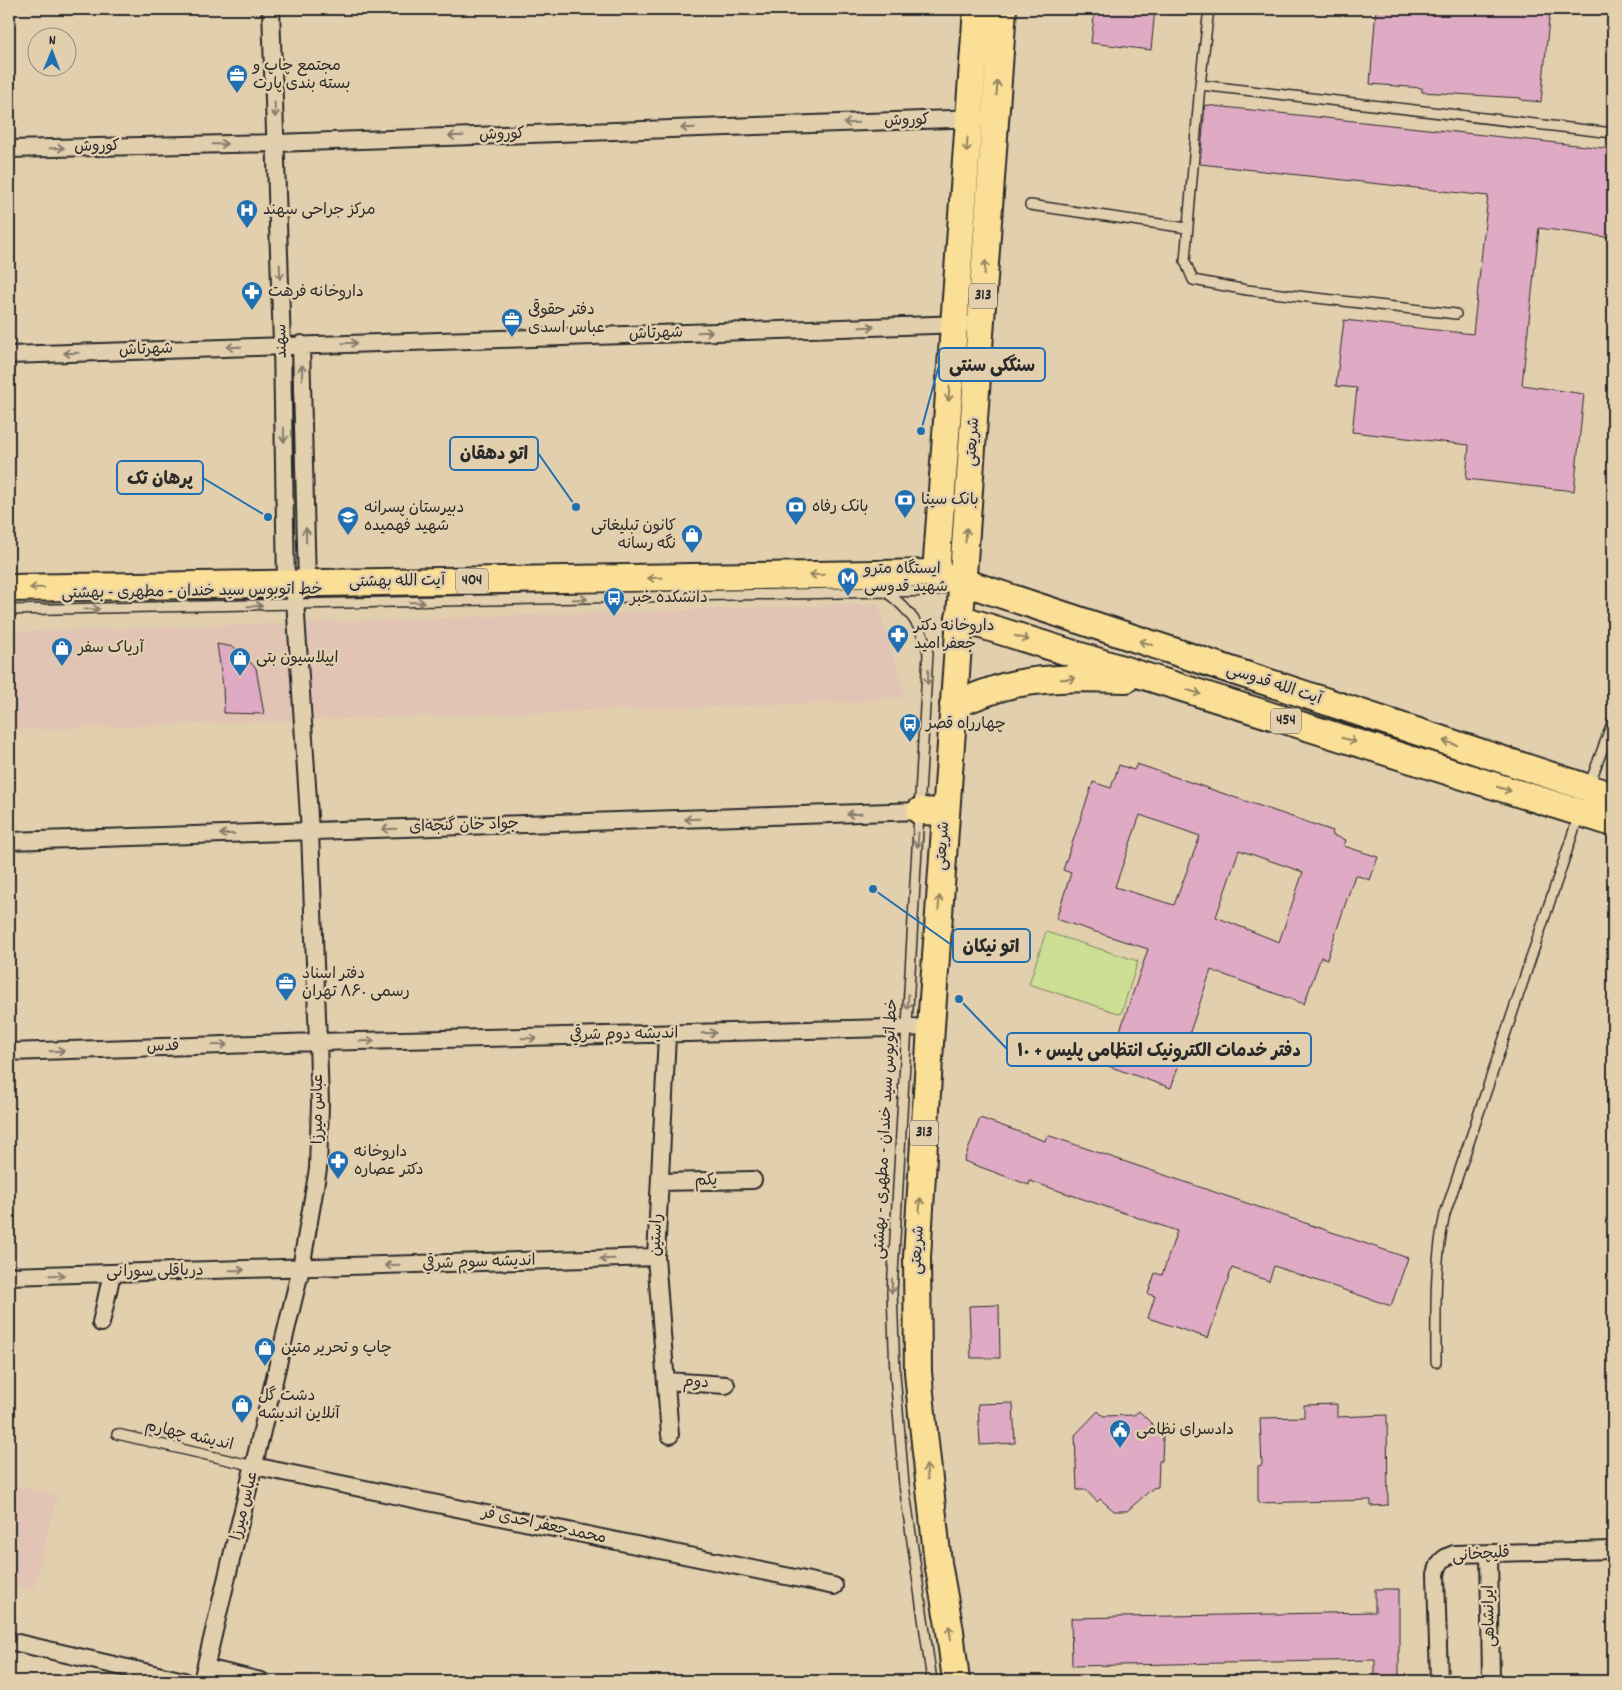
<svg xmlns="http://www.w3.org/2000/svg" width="1622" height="1690" viewBox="0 0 1622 1690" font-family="Dekko,'Playpen Sans Arabic',sans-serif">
  <rect width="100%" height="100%" fill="#e2cfad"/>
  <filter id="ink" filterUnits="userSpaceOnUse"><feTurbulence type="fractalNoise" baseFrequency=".02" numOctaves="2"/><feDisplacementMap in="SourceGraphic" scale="10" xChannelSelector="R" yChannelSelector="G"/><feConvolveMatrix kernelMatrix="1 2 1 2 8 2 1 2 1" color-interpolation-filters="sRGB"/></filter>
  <g filter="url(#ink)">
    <path fill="#e1c4b4" d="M878,604L905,696L860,702L9,730V632Z
      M9,1484L57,1495L34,1591L9,1585Z"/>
    <path fill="#ccdf94" stroke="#7c8560" d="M1046,932L1138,961L1121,1014L1029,984Z"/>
    <path fill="#dfaac3" stroke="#2b2b2b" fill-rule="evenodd" d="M1095,9H1155L1151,50L1091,43Z
      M1376,9H1550L1541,102L1521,100V98L1422,92V88L1370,84Z
      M1205,105L1613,149V238L1539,228L1522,385L1584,394L1574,491L1466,479L1469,445L1352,432L1357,388L1336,386L1344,320L1473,334L1488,196L1200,164Z
      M217,644L234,647L256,668L264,714L224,713L223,686Z
      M1137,764L1333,831L1332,835L1346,840L1344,846L1378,857L1370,880L1355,875L1327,959L1321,957L1304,1004L1211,970L1171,1088L1108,1066L1148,949L1056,919L1071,873L1063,870L1093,782L1111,788L1119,765L1134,770ZM1140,815L1200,836L1174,905L1115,887ZM1239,850L1303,872L1279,942L1216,917Z
      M980,1118L1045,1141L1047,1135L1408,1258L1391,1306L1274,1266L1269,1281L1232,1268L1208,1338L1148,1318L1155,1296L1148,1294L1155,1273L1162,1275L1177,1231L1030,1181L1029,1185L964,1161Z
      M999,1305L1000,1358H971L969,1306Z
      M1013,1403L1015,1443L980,1445L978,1404Z
      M1337,1404V1417L1387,1415L1388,1505L1371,1506V1500L1258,1503V1466L1262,1465L1260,1418L1304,1417V1405Z
      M1098,1411L1103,1416L1134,1415L1139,1411L1163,1435L1162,1461H1159L1158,1487L1153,1488L1127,1511H1114L1100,1499L1097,1502L1086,1490H1077L1075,1435Z
      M1375,1589H1399V1681H1375V1660L1072,1666L1071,1618L1375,1612Z"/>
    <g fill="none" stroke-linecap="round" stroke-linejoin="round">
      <g stroke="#2b2b2b" stroke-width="12">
        <path id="service" d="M1209,9L1200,85L1613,133
          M1200,85L1185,261L1193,280L1247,290L1456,314
          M1030,205L1187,228
          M886,592C907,607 923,627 928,653L892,1292L895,1374L904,1485L932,1681
          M9,610L934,591L953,586
          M1589,786L1613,720
          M1436,1362C1436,1312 1434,1263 1445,1214L1579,815
          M117,1434L254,1466"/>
      </g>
      <g stroke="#2b2b2b" stroke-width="20">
        <path id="minor" d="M271,9L282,345L286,584
          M9,149L276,143L978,118
          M301,344L307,584
          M9,355L964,324
          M9,841L920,811
          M667,1035L656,1257L670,1435
          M9,1052L318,1042L931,1027
          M660,1182L753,1180
          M9,1276L656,1257
          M101,1323L112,1273
          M666,1381L726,1385
          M254,1466L834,1586
          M1489,1553L1491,1679
          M9,1641L184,1681
          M206,1668L261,1681
          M202,1681L301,1268L318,1169L320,1104L318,1042L310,832L294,584
          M1439,1681L1436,1574C1439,1562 1442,1558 1454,1554L1613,1550"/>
      </g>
      <g stroke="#2b2b2b" stroke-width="30">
        <path id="primary" d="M936,573L977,9
          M9,588L936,573L1613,796
          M959,618L1613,823
          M953,705C973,698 994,688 1015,684C1051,677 1089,678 1126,679
          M920,811L946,812
          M956,1681L950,1631L938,1563L923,1424L918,1372L917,1257L931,1027L1003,9"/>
      </g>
      <use href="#service" stroke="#e2cfad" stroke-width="9"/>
      <use href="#minor" stroke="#e2cfad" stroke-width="16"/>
      <use href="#primary" stroke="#fbdf96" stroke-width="26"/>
    </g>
    <defs><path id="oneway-shaft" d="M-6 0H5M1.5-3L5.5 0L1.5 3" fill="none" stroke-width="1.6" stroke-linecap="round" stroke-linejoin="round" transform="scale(1.25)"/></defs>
    <g stroke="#938560">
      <use href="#oneway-shaft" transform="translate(997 88) rotate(-86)"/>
      <use href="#oneway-shaft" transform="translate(967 145) rotate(94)"/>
      <use href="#oneway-shaft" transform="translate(985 268) rotate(-86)"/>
      <use href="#oneway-shaft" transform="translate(949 394) rotate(94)"/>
      <use href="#oneway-shaft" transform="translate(966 535) rotate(-86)"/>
      <use href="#oneway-shaft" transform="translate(817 575) rotate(179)"/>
      <use href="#oneway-shaft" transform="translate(655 578) rotate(179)"/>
      <use href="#oneway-shaft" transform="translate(37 588) rotate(179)"/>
      <use href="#oneway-shaft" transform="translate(1022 638) rotate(17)"/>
      <use href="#oneway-shaft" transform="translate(1146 643) rotate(-162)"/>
      <use href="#oneway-shaft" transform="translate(1068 679) rotate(-2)"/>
      <use href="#oneway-shaft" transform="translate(1194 692) rotate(17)"/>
      <use href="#oneway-shaft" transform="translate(1349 740) rotate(17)"/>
      <use href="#oneway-shaft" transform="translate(1450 743) rotate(-162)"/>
      <use href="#oneway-shaft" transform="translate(1504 789) rotate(17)"/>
      <use href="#oneway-shaft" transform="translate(939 903) rotate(-86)"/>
      <use href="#oneway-shaft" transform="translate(920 1205) rotate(-86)"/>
      <use href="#oneway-shaft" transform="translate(927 1472) rotate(-95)"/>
      <use href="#oneway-shaft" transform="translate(950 1633) rotate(-98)"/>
    </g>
    <g stroke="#867d6c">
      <use href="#oneway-shaft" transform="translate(275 110) rotate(88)"/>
      <use href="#oneway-shaft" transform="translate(851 123) rotate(178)"/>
      <use href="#oneway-shaft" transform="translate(688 128) rotate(178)"/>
      <use href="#oneway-shaft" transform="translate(456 136) rotate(178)"/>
      <use href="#oneway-shaft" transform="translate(220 144) rotate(-1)"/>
      <use href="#oneway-shaft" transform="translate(57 148) rotate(-1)"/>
      <use href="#oneway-shaft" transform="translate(280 272) rotate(88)"/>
      <use href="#oneway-shaft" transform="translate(867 327) rotate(-2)"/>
      <use href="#oneway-shaft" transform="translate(705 332) rotate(-2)"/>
      <use href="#oneway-shaft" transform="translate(350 343) rotate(-2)"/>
      <use href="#oneway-shaft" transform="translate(234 347) rotate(178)"/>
      <use href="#oneway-shaft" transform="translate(71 353) rotate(178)"/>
      <use href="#oneway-shaft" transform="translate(302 372) rotate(-91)"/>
      <use href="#oneway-shaft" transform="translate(284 435) rotate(89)"/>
      <use href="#oneway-shaft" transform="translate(306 535) rotate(-91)"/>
      <use href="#oneway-shaft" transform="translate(580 599) rotate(-1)"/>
      <use href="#oneway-shaft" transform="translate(417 602) rotate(-1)"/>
      <use href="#oneway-shaft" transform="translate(255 606) rotate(-1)"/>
      <use href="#oneway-shaft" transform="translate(92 609) rotate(-1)"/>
      <use href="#oneway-shaft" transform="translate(928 677) rotate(93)"/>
      <use href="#oneway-shaft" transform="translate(854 814) rotate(178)"/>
      <use href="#oneway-shaft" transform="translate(692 819) rotate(178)"/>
      <use href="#oneway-shaft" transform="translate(389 829) rotate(178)"/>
      <use href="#oneway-shaft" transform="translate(227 834) rotate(178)"/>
      <use href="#oneway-shaft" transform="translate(918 840) rotate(94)"/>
      <use href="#oneway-shaft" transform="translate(908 1002) rotate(94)"/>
      <use href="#oneway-shaft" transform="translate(709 1033) rotate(-2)"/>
      <use href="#oneway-shaft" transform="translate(529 1038) rotate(-1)"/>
      <use href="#oneway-shaft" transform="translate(367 1041) rotate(-1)"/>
      <use href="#oneway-shaft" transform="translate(220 1045) rotate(-2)"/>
      <use href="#oneway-shaft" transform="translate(57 1051) rotate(-2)"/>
      <use href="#oneway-shaft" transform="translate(607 1259) rotate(178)"/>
      <use href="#oneway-shaft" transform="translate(392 1265) rotate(178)"/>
      <use href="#oneway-shaft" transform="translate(237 1270) rotate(-1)"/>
      <use href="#oneway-shaft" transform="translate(57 1275) rotate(-2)"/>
      <use href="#oneway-shaft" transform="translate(892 1286) rotate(91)"/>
    </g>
  </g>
  <defs>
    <g id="office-pin" transform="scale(1.125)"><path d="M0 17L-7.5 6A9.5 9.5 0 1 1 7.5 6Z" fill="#1f6fb2" stroke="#e2cfad"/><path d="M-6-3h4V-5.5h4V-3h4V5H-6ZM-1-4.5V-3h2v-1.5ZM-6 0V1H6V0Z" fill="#fff"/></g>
    <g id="hospital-pin" transform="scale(1.125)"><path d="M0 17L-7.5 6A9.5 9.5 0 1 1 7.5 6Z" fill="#1f6fb2" stroke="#e2cfad"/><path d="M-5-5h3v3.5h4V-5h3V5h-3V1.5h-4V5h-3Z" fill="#fff"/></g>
    <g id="pharmacy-pin" transform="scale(1.125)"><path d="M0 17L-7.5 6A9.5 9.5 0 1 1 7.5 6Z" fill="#1f6fb2" stroke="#e2cfad"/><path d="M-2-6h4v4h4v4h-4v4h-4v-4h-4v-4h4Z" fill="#fff"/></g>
    <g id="bank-pin" transform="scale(1.125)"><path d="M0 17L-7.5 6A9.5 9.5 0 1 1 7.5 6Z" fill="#1f6fb2" stroke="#e2cfad"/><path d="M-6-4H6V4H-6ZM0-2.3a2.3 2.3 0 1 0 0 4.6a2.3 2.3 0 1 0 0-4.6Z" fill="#fff"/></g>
    <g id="school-pin" transform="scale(1.125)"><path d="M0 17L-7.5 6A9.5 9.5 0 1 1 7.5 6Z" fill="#1f6fb2" stroke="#e2cfad"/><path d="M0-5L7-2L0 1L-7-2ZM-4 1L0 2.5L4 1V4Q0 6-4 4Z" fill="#fff"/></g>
    <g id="shop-pin" transform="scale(1.125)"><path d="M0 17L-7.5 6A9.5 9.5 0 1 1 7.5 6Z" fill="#1f6fb2" stroke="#e2cfad"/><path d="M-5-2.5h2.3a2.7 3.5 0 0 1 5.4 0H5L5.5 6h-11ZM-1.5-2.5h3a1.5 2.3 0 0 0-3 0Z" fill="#fff"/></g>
    <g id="metro-pin" transform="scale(1.125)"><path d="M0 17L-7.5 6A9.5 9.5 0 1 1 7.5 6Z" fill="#1f6fb2" stroke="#e2cfad"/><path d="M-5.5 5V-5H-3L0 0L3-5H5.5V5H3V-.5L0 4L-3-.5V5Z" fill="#fff"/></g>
    <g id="bus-pin" transform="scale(1.125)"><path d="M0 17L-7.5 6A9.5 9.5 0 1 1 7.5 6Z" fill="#1f6fb2" stroke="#e2cfad"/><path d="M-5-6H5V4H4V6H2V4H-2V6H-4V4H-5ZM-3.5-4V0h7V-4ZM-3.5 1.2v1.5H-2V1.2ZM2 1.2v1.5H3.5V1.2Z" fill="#fff"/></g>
    <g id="civic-pin" transform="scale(1.125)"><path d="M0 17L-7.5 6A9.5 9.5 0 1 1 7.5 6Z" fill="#1f6fb2" stroke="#e2cfad"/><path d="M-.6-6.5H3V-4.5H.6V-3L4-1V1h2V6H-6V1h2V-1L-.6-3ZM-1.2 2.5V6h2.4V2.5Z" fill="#fff"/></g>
  </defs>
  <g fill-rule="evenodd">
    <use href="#office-pin" x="237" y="75"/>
    <use href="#hospital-pin" x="247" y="210"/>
    <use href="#pharmacy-pin" x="252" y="292"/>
    <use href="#office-pin" x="512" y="319"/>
    <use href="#bank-pin" x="905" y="500"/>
    <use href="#bank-pin" x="796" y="507"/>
    <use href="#school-pin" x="348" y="517"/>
    <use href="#shop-pin" x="692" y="535"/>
    <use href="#metro-pin" x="848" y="578"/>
    <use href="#bus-pin" x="614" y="598"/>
    <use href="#pharmacy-pin" x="898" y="635"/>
    <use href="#shop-pin" x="62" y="648"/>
    <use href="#shop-pin" x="240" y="658"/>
    <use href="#bus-pin" x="910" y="724"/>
    <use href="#office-pin" x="286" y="983"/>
    <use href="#pharmacy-pin" x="338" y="1161"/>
    <use href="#shop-pin" x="265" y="1348"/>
    <use href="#shop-pin" x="242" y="1405"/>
    <use href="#civic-pin" x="1120" y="1430"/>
  </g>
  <g text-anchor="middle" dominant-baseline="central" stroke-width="5" stroke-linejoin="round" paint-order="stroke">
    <g fill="#e2cfad" stroke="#625c52" stroke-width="1">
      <rect x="969" y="283.5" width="28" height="25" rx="4"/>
      <rect x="456" y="568.5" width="32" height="25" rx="4"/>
      <rect x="1271" y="708.5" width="30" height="25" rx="4"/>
      <rect x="910" y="1120.5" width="28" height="25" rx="4"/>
    </g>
    <g font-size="15" font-weight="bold" fill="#2b2b2b">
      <text x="983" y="296">313</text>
      <text x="472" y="581">404</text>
      <text x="1286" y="721">454</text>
      <text x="924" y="1133">313</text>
    </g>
    <g font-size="16" fill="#2b2b2b" stroke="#e2cfad" text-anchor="start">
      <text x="253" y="66">مجتمع چاپ و<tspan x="253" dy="18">بسته بندی پارت</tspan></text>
      <text x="263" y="210">مرکز جراحی سهند</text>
      <text x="268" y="292">داروخانه فرهت</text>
      <text x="528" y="310">دفتر حقوقی<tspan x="528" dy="18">عباس اسدی</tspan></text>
      <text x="921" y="500">بانک سینا</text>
      <text x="812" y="507">بانک رفاه</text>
      <text x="364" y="508">دبیرستان پسرانه<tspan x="364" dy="18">شهید فهمیده</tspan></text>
      <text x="676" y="526" text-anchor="end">کانون تبلیغاتی<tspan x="676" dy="18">نگه رسانه</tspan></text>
      <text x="864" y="569">ایستگاه مترو<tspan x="864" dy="18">شهید قدوسی</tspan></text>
      <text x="630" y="598">دانشکده خبر</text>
      <text x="914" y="626">داروخانه دکتر<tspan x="914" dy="18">جعفر امید</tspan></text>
      <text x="78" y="648">آریاک سفر</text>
      <text x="256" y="658">اپیلاسیون بتی</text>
      <text x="926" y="724">چهارراه قصر</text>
      <text x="302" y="974">دفتر اسناد<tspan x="302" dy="18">رسمی ۸۶۰ تهران</tspan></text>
      <text x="354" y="1152">داروخانه<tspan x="354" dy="18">دکتر عصاره</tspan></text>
      <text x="281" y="1348">چاپ و تحریر متین</text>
      <text x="258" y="1396">دشت گل<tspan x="258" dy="18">آنلاین اندیشه</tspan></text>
      <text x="1136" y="1430">دادسرای نظامی</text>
    </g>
    <g font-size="16" fill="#2b2b2b" stroke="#e2cfad">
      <text transform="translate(907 121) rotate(-2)">کوروش</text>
      <text transform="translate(502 135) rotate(-2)">کوروش</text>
      <text transform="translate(97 147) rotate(-1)">کوروش</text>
      <text transform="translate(656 334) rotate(-2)">شهرتاش</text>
      <text transform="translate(282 341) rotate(-91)">سهند</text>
      <text transform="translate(146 350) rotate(-2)">شهرتاش</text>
      <text transform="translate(973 442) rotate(-86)">شریعتی</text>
      <text transform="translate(397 582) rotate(-1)">آیت الله بهشتی</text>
      <text transform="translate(192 592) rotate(-1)">خط اتوبوس سید خندان - مطهری - بهشتی</text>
      <text transform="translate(1274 685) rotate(18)">آیت الله قدوسی</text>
      <text transform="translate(464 826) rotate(-2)">جواد خان گنجه‌ای</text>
      <text transform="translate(943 846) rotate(-86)">شریعتی</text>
      <text transform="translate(624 1035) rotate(-1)">انديشه دوم شرقي</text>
      <text transform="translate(163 1047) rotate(-2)">قدس</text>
      <text transform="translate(318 1109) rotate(-90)">عباس میرزا</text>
      <text transform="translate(886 1129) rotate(-87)">خط اتوبوس سید خندان - مطهری - بهشتی</text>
      <text transform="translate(706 1181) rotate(-1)">یکم</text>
      <text transform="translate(657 1235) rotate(-88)">راستین</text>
      <text transform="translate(918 1250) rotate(-87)">شریعتی</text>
      <text transform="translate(479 1263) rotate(-2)">اندیشه سوم شرقي</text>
      <text transform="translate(155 1272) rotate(-1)">دریاقلی سورانی</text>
      <text transform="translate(696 1383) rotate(3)">دوم</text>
      <text transform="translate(189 1436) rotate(13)">اندیشه چهارم</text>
      <text transform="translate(245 1506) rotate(-76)">عباس میرزا</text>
      <text transform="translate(544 1526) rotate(12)">محمدجعفر احدی فر</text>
      <text transform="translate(1481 1555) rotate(-4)">قلیچخانی</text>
      <text transform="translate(1490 1616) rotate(-91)">ایرانشاهی</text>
    </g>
  </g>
  <path fill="none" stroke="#1f6fb2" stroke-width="2" d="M921 431L939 365M576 507L538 453M268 517L203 478M873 889L953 946M959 999L1007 1049"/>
  <g fill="#1f6fb2" stroke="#e2cfad" stroke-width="2">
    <circle cx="921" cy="431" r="5"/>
    <circle cx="576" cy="507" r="5"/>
    <circle cx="268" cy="517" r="5"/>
    <circle cx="873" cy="889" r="5"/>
    <circle cx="959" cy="999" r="5"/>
  </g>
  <g fill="#e2cfad" stroke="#1f6fb2" stroke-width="2">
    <rect x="939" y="348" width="106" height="33" rx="5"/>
    <rect x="450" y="437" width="88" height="33" rx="5"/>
    <rect x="117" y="461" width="86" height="33" rx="5"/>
    <rect x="953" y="929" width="77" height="33" rx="5"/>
    <rect x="1007" y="1033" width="304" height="33" rx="5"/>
  </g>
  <g font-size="18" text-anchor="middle" font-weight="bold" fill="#2b2b2b">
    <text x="992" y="371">سنگکی سنتی</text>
    <text x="494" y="459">اتو دهقان</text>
    <text x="160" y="484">پرهان تک</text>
    <text x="991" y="952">اتو نیکان</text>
    <text x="1159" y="1056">دفتر خدمات الکترونیک انتظامی پلیس + ۱۰</text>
  </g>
  <rect width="1622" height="1690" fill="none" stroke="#e2cfad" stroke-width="30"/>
  <rect x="15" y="15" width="1592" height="1660" fill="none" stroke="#2b2b2b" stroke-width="2" filter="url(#ink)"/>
  <g transform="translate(52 52) rotate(1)"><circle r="24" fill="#e2cfad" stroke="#998d79"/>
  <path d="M0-4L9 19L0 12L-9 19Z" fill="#1f6fb2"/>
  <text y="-8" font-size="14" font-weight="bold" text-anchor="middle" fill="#2b2b2b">N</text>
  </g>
</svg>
